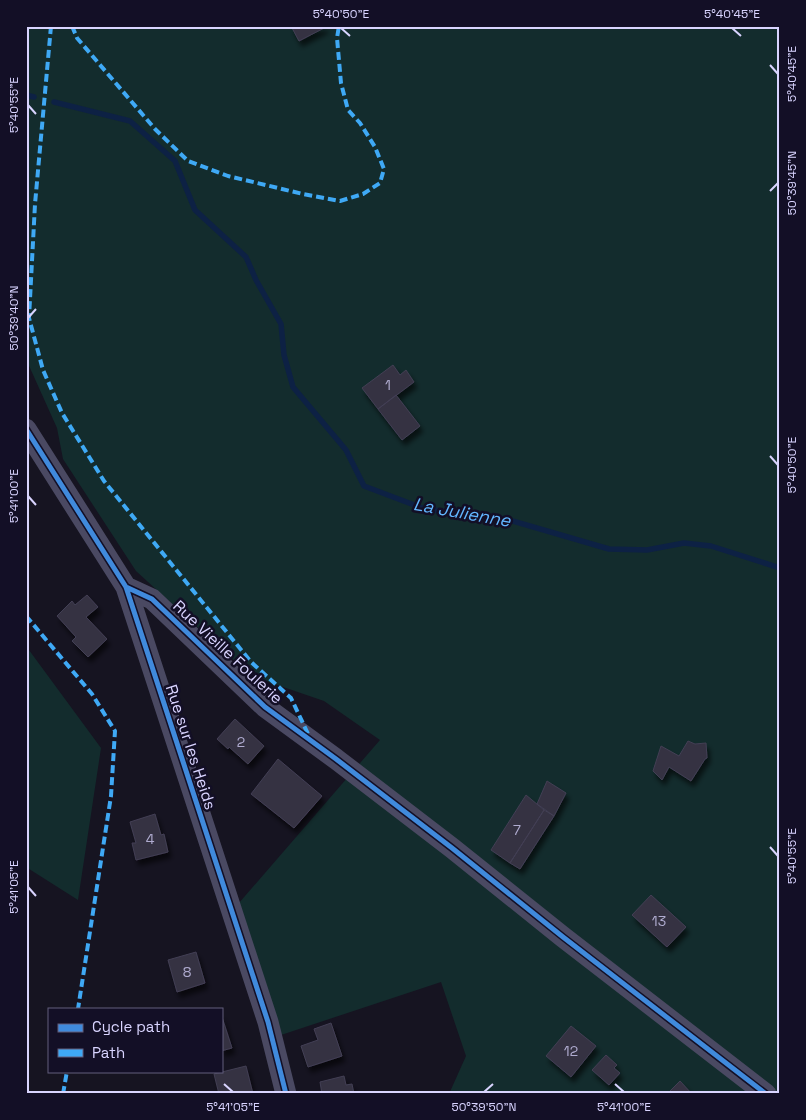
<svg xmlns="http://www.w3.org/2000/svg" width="806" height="1120" viewBox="0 0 806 1120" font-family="'Space Grotesk',sans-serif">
  <defs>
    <filter id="shadow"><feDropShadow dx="3" dy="5.5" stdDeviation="2.5" flood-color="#0009"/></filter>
  </defs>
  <rect width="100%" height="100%" fill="#161421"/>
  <path fill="#132c2d" d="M26,26H780V1094H449L466,1056L441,982L281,1035L239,903L380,740L324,701L251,676L136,571L63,459L57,428L26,359Z
    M26,646L101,748L78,900L26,867Z"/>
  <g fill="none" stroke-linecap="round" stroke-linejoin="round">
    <path stroke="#0d2144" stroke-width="5.5" d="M26,95L34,97
      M54,102L130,121L175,161L195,210L246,257L256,280L281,324L284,355L293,387L346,450L364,486L425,509L506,519L609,549L647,550L684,543L711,546L780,568"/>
  </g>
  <path fill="#343243" stroke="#433f54" filter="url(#shadow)" d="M291,26H325L326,27L299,41Z
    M393,365L400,375L406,370L414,382L378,409L362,388Z
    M396,395L420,426L402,440L378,409Z
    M87,595L98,607L86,617L107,639L88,657L72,641L76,637L57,616L72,601L75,605Z
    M235,719L264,746L248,764L229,747L228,749L217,739Z
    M688,741L695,744L706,743L707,758L705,759L691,781L669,767L662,780L653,771L661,746L679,756Z
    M278,759L322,796L294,828L251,794Z
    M547,781L566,793L554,816L537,804Z
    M526,795L544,810L510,863L491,850Z
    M544,810L554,816L520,869L510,863Z
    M155,814L161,835L164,834L168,852L136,860L132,843H136L130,822Z
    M651,895L686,927L667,947L632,915Z
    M196,952L205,983L177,992L168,960Z
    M221,1014L232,1048L221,1051Z
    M331,1023L342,1056L308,1067L301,1046L318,1040L314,1029Z
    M571,1026L596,1046L571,1077L546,1056Z
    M606,1055L617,1065L614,1068L620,1073L609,1085L592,1070Z
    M246,1066L253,1094H219L214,1074Z
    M344,1076L346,1085L352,1084L354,1094H322L320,1082Z
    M680,1081L692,1094H667Z"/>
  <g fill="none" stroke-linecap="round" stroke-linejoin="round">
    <path stroke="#4a4962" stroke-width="21" d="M26,429L126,587L268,1022L286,1094
      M126,587L152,599L265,707L336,759L452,848L563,937L766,1094"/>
    <path stroke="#3fa9f5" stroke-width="4" stroke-dasharray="8 4" stroke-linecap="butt" d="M51,26L35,204L29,318L43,370L62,413L104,481L251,662L291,698L309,736
      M72,26L77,38L155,129L188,161L228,176L303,194L340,201L363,194L380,183L384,169L375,147L360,123L348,110L341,83L337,38L339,26
      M26,616L92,694L115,731L111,796L78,1009
      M63,1094L67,1071"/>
    <g stroke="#130f26" stroke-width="8">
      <path id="cycleway" d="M26,429L126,587L268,1022L286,1094
        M126,587L152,599L265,707L336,759L452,848L563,937L766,1094"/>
    </g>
    <use href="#cycleway" stroke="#408adc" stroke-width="5"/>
  </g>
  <path fill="none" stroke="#d9d4ff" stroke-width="2" d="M341,28L350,36M732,28L741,36M770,65L778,74M28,105L36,114M770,191L778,183M28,318L36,309M770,456L778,465M28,496L36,505M770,847L778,856M28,887L36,896M224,1084L233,1092M615,1084L624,1092M484,1092L493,1084"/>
  <g text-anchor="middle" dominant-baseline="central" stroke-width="5" stroke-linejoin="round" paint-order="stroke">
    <g font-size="14" fill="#b0acd0">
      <text x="388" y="385">1</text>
      <text x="241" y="742">2</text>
      <text x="517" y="830">7</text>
      <text x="150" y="839">4</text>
      <text x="659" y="921">13</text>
      <text x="187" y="972">8</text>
      <text x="571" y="1051">12</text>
    </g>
    <g font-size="16" fill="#d9d4ff" stroke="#130f26">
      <text transform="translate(228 652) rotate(43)">Rue Vieille Foulerie</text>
      <text transform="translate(191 747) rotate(72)">Rue sur les Heids</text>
    </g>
    <g font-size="18" font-style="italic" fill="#62b6ff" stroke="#130f26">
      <text transform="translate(462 512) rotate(10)">La Julienne</text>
    </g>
  </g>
  <rect width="806" height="1120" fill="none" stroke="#130f26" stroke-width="55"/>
  <rect x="48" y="1008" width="175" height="65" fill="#130f26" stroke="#625e7d"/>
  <rect x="58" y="1024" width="25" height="8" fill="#408adc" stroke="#625e7d"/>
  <text x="92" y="1032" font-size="15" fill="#d9d4ff">Cycle path</text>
  <rect x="58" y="1049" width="25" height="8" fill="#3fa9f5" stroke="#625e7d"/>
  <text x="92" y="1058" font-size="15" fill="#d9d4ff">Path</text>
  <rect x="28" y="28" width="750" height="1064" fill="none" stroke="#d9d4ff" stroke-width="2"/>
  <g font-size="12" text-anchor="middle" fill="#d9d4ff">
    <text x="341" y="18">5°40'50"E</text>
    <text x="732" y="18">5°40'45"E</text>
    <text transform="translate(792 74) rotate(-90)" y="4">5°40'45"E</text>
    <text transform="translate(14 105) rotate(-90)" y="4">5°40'55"E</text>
    <text transform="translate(792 183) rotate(-90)" y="4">50°39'45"N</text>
    <text transform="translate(14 318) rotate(-90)" y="4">50°39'40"N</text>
    <text transform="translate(792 465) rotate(-90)" y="4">5°40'50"E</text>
    <text transform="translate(14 496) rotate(-90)" y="4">5°41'00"E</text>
    <text transform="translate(792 856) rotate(-90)" y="4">5°40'55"E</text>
    <text transform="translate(14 887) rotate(-90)" y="4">5°41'05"E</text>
    <text x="233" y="1111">5°41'05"E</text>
    <text x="484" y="1111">50°39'50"N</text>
    <text x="624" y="1111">5°41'00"E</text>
  </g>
</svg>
